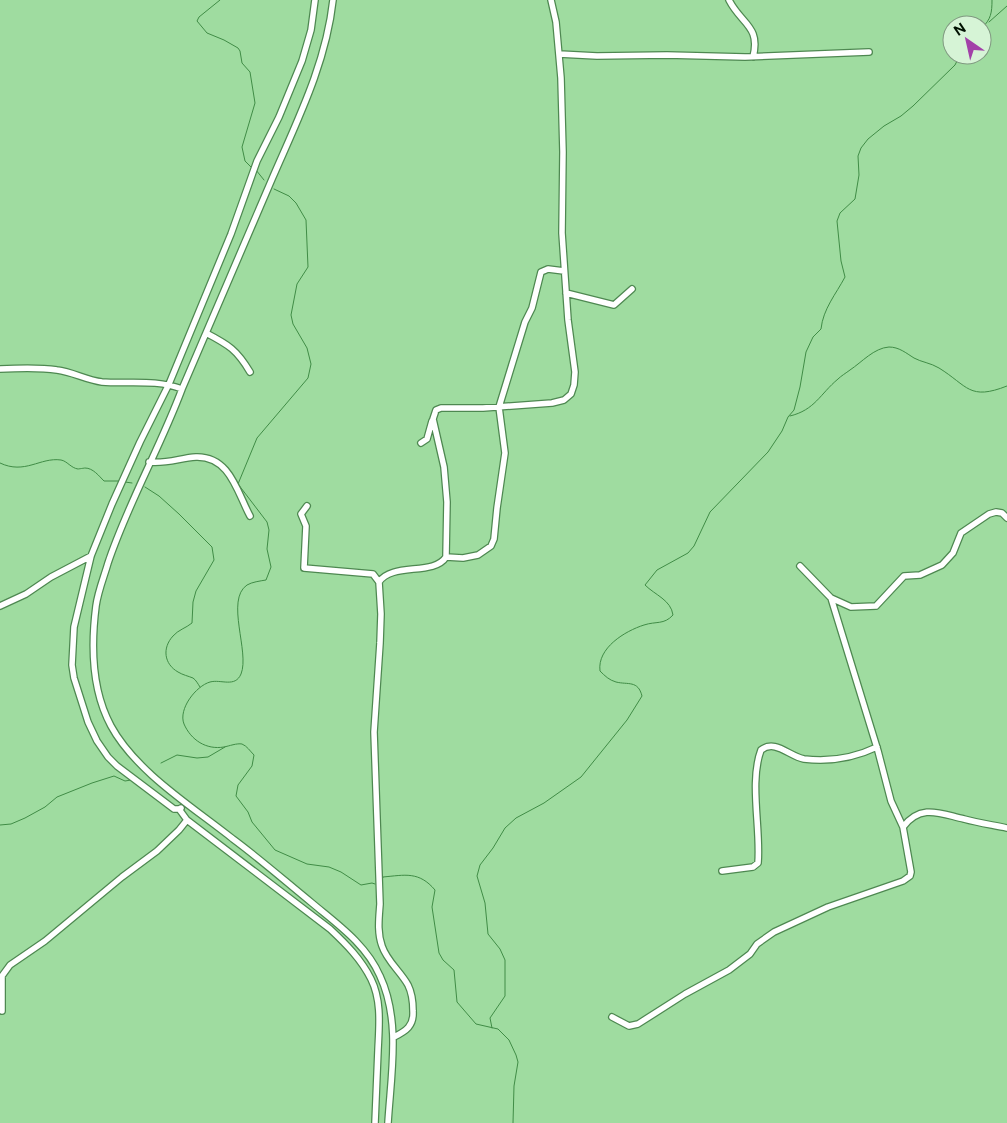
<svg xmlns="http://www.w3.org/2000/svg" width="1007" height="1123" viewBox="0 0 1007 1123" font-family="'Public Sans',sans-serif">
  <rect width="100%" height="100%" fill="#9fdca0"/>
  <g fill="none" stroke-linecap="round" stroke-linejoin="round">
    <path stroke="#408c46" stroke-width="1" d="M220,0L199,17L197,21L207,33L224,40L238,48L240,51L242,63L250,72L255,103L242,147L245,161L251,167
      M989,22L1007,6
      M982,28C991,19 992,13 992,0
      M256,170L264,180
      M274,189L289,196L296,203L306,220L308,267L297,284L291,315L293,324L307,348L311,364L308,378L257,438L238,484L267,522L269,530L267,549L271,567L266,580C260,581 252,582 247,585C225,600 250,652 241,674C235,688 221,679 210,682C196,686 178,709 184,724C191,740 206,750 224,747C229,746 237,743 242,744C247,746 250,751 254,755L252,766L238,785L236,796L248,812L252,822L275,850L307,864L329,867L341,872L361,885L372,883L375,884
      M790,416C815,410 820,394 838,379C841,376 846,373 850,370C862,362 874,348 889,347C899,347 906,353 914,358C921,362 931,363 939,368C968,386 969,401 1007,386
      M0,463C25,475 40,457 61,460C67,461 71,468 78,469C78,469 85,468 85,468C93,468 99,476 104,481H120
      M125,482L132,483
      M145,487L159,496L179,514L212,547L214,560L196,591L193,602L192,623C186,628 178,630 173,636C162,648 164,664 178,672C183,675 188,676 193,678C196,680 198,684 200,687
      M161,763L177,755L197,758L208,757L225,747
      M0,825L11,824L25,818L45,807L57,797L92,783L114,776L125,781L131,780
      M382,880L383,877C405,875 419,871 435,890L432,907L439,953L443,960L454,970L457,1002L476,1024L498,1029L509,1040L516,1055L518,1062L514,1086L513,1123
      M492,1028L490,1018L505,996V960L500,949L488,934L485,903L477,876L480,865L493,848L505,828L516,818L544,803L581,777L627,720L642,696C638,680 628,685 616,682C609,680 605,676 600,671C597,648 625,631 644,625C656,621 664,625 673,615C671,600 655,595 645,585L657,570L688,553L694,546L710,512L768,452L782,431L788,417L794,410L800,387L806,352L813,337L821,329C823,309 836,294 845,277L841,261L837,221L840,213L855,199L859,175L858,156L861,148L868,139L884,126L901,116L913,106L955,65L960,55"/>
    <g stroke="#4e8851" stroke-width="8">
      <path id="minor" d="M333,0C326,64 297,121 272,179C242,249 212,319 182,389C160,448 128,503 108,563C104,577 98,591 96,606C91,645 92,691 111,726C136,772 193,807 233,839C260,859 285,881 312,903C337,924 366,944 380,976C401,1021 391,1074 388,1123
        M729,0C741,24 761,26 753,57
        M559,54L597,56L667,55L745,57L869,52
        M566,293L614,305L632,289
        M206,333C229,345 237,350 250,372
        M0,369C19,368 38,367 57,370C73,372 86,380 102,382C129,384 156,379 182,389
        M421,443L427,439L432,421
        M149,462C167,464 180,458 196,457C230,456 237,492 250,516
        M307,506L301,514L306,526L304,568L373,574L379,582
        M446,557L463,558L478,555L491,546L494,539L497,508L505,453L499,407L525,322L532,308L541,272L548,269L564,271
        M800,566L831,598L878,751L891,801L903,827
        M831,598L851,607L876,606L904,576L920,575L942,565L953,553L961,533L989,514L996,512L1002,513L1007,518
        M0,606L26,594L51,577L91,556
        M181,808L179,809L187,820L330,929C346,944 361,959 371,979C382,1001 379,1027 378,1050C377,1075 376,1099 375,1123
        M179,809H174L117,766L108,757L97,741L88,722L74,678L72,665L74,627L91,556L112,504L140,442L169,384L231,234L257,161L279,117L302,61L311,30L315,0
        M722,871L753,867L758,863C761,829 749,782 761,750C775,739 789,756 804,759C829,762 854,758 877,747
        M2,1011V976L10,965L45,941L122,877L157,851L179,830L187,820
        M612,1017L629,1026L638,1024L685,994L729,970L750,954L757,944L774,932L828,907L903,881L910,876L911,872L903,827C921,803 941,814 964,819C978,823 993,825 1007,828
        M394,1037C406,1031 414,1026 413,1011C413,1002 412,993 408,985C400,971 387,961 382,946C377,932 379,918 380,904L374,732L380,643L381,614L379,582C392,562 434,576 446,557L447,502L444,467L433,419L436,410L441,408H483L552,403L564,400L571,394L574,385L575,372L568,320L562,233L563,152L561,78L556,22L551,0"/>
    </g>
    <use href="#minor" stroke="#fff" stroke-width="5.5"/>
  </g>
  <g transform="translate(967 40) rotate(326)"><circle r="24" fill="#d6f4d6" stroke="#809981"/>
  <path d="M0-4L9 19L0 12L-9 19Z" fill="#a241a8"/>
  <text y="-8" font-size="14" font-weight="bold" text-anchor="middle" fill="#001101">N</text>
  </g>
</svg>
